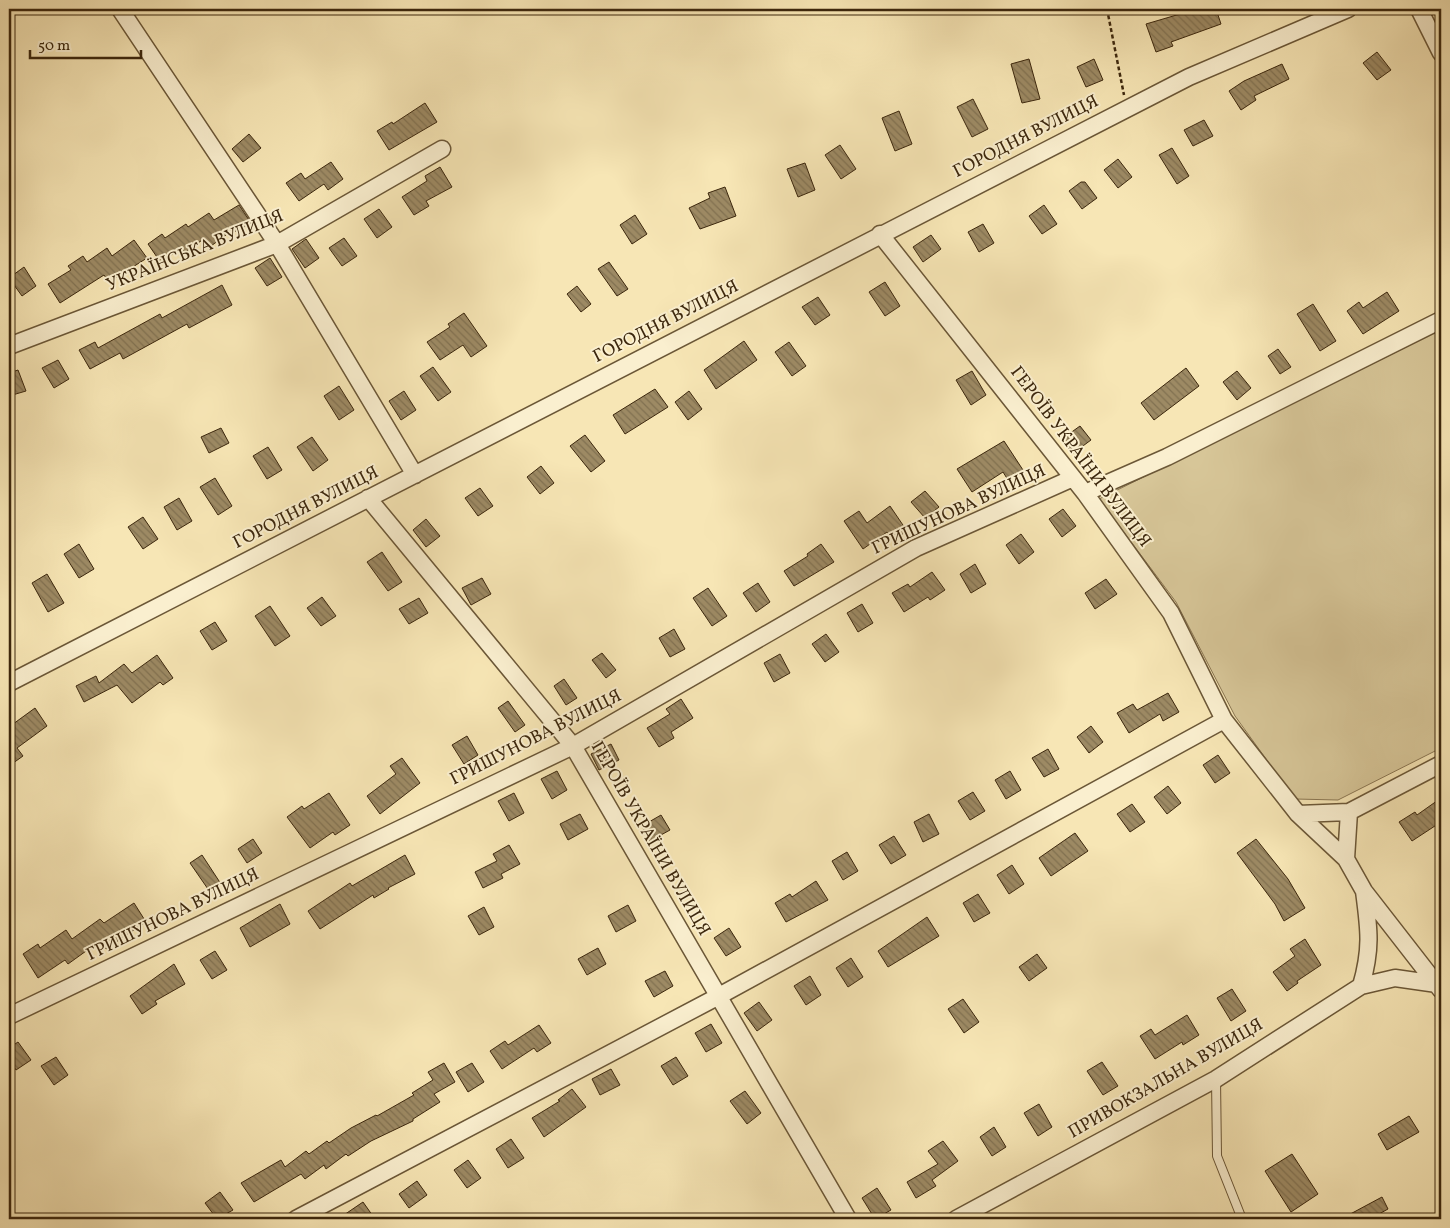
<svg xmlns="http://www.w3.org/2000/svg" width="1450" height="1228" viewBox="0 0 1450 1228" font-family="Vollkorn,serif">
  <defs>
    <pattern id="building-back-hatch" width="6" height="6" patternUnits="userSpaceOnUse" patternTransform="scale(1.25)"><rect width="6" height="6" fill="#9d8a64"/><path d="M-1 5l2 2M0 0l6 6M5-1l2 2" fill="none" stroke="#817151"/></pattern>
  </defs>
  <rect width="100%" height="100%" fill="#f7e6b5"/>
  <filter id="stains"><feTurbulence type="fractalNoise" baseFrequency=".004" numOctaves="4"/><feColorMatrix values="0 0 0 0 .2 0 0 0 0 .09 0 0 0 0 .02 0 0 0 .5 -.17"/></filter>
  <radialGradient id="worn" r=".72"><stop offset=".6" stop-color="#630" stop-opacity="0"/><stop offset="1" stop-color="#630" stop-opacity=".3"/></radialGradient>
  <path fill="#d7c698" stroke="#8a7652" d="M1441,330V748L1338,800L1295,799L1235,716L1176,602L1099,499Z"/>
  <path fill="url(#building-back-hatch)" stroke="#3c270d" d="M1197,9H1216L1221,24L1171,42L1173,46L1156,52L1146,24Z
    M1377,52L1391,70L1377,80L1363,63Z
    M1029,59L1040,99L1022,103L1011,64Z
    M1094,59L1103,80L1086,87L1077,67Z
    M1282,64L1289,79L1254,96L1256,100L1241,110L1229,91L1244,81Z
    M973,99L988,129L972,137L957,107Z
    M425,103L437,122L389,150L377,131L392,122L393,124Z
    M899,111L912,144L895,151L882,118Z
    M1204,120L1213,136L1193,146L1184,130Z
    M249,134L261,148L243,162L232,149Z
    M840,145L856,169L841,179L825,155Z
    M1172,148L1189,176L1177,184L1159,155Z
    M1118,159L1132,177L1118,188L1104,170Z
    M331,162L343,179L328,190L324,184L299,201L286,183L301,173L305,179Z
    M805,163L815,190L798,197L787,169Z
    M440,167L452,187L426,201L429,206L414,215L402,197L427,181L425,176Z
    M1081,182H1085L1097,198L1082,209L1069,191Z
    M725,187L736,216L700,229L689,208L710,198L708,193Z
    M239,205L251,223L236,232L234,229L211,246L205,238L184,253L180,248L161,263L148,244L162,234L165,238L186,224L188,227L209,213L214,220Z
    M1044,205L1057,224L1042,234L1029,216Z
    M379,209L392,227L377,238L364,219Z
    M635,215L647,234L632,244L620,225Z
    M983,224L994,243L979,252L968,232Z
    M931,235L941,249L923,262L913,247Z
    M344,238L357,256L342,266L329,248Z
    M306,239L319,258L305,268L292,249Z
    M134,240L147,258L109,282L104,275L60,303L48,284L71,270L68,266L83,256L87,262L107,248L112,256Z
    M270,258L282,277L267,286L255,268Z
    M609,262L628,289L617,296L598,269Z
    M24,267L36,286L22,296L9,278Z
    M885,282L900,306L885,316L869,292Z
    M222,285L232,305L189,328L187,324L123,359L120,353L90,369L79,350L95,342L98,348L160,314L162,318Z
    M577,286L591,304L581,312L567,294Z
    M1387,292L1399,311L1363,334L1347,311L1359,302L1363,308Z
    M818,297L830,315L815,325L802,307Z
    M1313,304L1336,341L1320,351L1297,314Z
    M464,313L487,346L471,357L463,345L440,360L427,342L450,327L448,324Z
    M744,341L757,360L716,389L704,370Z
    M789,342L806,366L792,376L775,352Z
    M1278,349L1291,367L1280,374L1268,356Z
    M58,360L69,379L54,388L42,368Z
    M433,367L451,392L438,401L420,376Z
    M1186,368L1199,386L1154,420L1141,403Z
    M18,370L26,391L9,396V373Z
    M972,371L986,395L971,405L956,380Z
    M1237,371L1251,388L1237,400L1223,382Z
    M339,386L354,410L339,420L324,396Z
    M655,389L668,407L625,434L613,415Z
    M404,391L416,410L401,420L389,401Z
    M689,391L702,409L688,420L675,402Z
    M1080,426L1091,440L1072,454L1062,439Z
    M221,428L229,443L209,453L201,437Z
    M585,435L605,461L591,472L570,446Z
    M312,437L328,460L313,471L297,447Z
    M1004,441L1023,470L1008,480L1003,472L972,492L957,469Z
    M268,447L282,470L267,479L253,456Z
    M541,466L554,483L540,494L527,477Z
    M215,478L232,506L218,515L200,487Z
    M480,488L493,506L478,516L465,498Z
    M925,491L939,507L925,518L911,502Z
    M179,498L192,521L177,530L164,507Z
    M890,506L907,531L893,541L887,532L863,549L844,521L859,511L867,523Z
    M1063,509L1076,526L1062,537L1049,519Z
    M143,517L158,539L143,549L128,527Z
    M426,519L440,536L426,547L413,530Z
    M1021,534L1034,552L1019,564L1006,545Z
    M79,544L94,569L79,578L64,554Z
    M821,544L834,562L794,586L784,571L808,556L807,554Z
    M382,552L402,582L388,591L367,562Z
    M975,564L986,584L971,593L960,574Z
    M932,572L945,590L930,600L928,597L904,612L892,593L908,584L910,587Z
    M47,574L64,603L48,612L32,583Z
    M482,578L491,594L471,605L462,588Z
    M1106,579L1117,594L1095,609L1085,593Z
    M758,583L770,602L756,612L743,593Z
    M708,588L727,616L712,626L693,598Z
    M322,597L336,616L321,626L307,608Z
    M419,598L428,613L409,624L399,609Z
    M862,604L873,623L858,632L847,613Z
    M270,606L290,636L275,646L255,616Z
    M215,622L227,641L212,650L200,631Z
    M674,629L685,649L670,657L659,638Z
    M826,634L839,652L825,662L812,644Z
    M602,653L616,670L606,678L592,660Z
    M780,654L790,673L774,682L764,663Z
    M157,655L173,678L163,685L160,682L132,703L117,685L84,702L76,686L96,676L99,683L124,664L132,673Z
    M564,679L577,698L566,705L554,686Z
    M1168,693L1179,712L1163,721L1160,714L1129,733L1117,713L1133,704L1137,710Z
    M681,699L693,718L671,732L674,738L659,747L647,728L670,714L666,709Z
    M508,701L525,725L515,732L498,708Z
    M35,708L47,726L17,748L23,756L9,766V727Z
    M1091,726L1103,742L1089,753L1077,737Z
    M467,736L478,755L464,764L452,745Z
    M611,744L619,760L599,770L591,754Z
    M1048,749L1059,769L1044,777L1032,758Z
    M1218,755L1230,773L1215,783L1203,765Z
    M402,758L420,783L380,814L367,796L396,774L390,766Z
    M557,771L567,790L552,799L541,779Z
    M1010,771L1021,790L1006,799L995,780Z
    M1168,786L1181,803L1167,814L1154,797Z
    M973,792L985,811L970,820L958,801Z
    M329,793L350,825L335,835L333,832L310,848L287,817L302,806L304,809Z
    M514,793L524,813L509,821L498,801Z
    M1441,798V822L1412,841L1399,822L1415,812L1417,815Z
    M1132,804L1145,822L1130,832L1117,814Z
    M580,814L588,829L568,840L560,824Z
    M929,814L939,834L923,842L914,822Z
    M661,815L670,830L650,841L642,826Z
    M1075,833L1088,851L1051,876L1039,858Z
    M894,836L906,855L891,864L879,845Z
    M253,839L262,853L247,863L238,849Z
    M1256,839L1288,879L1305,908L1284,921L1275,904L1237,853Z
    M509,845L520,864L501,874L503,878L483,888L475,872L497,861L493,854Z
    M847,852L858,871L843,880L832,861Z
    M202,855L221,884L210,892L190,863Z
    M405,855L415,874L388,888L389,889L374,898L373,895L320,929L308,911L350,883L352,886Z
    M1012,865L1024,884L1009,894L997,875Z
    M816,881L828,900L786,922L775,903L790,894L792,897Z
    M978,894L990,913L974,922L963,903Z
    M134,903L146,922L106,949L100,941L68,964L65,960L38,978L23,954L38,944L40,948L66,930L72,939L100,919L104,923Z
    M280,904L290,924L250,947L240,928Z
    M628,905L636,921L616,932L608,916Z
    M484,907L494,927L479,935L468,916Z
    M927,917L939,936L888,967L878,951Z
    M729,928L741,947L726,956L714,938Z
    M1305,939L1321,965L1297,981L1298,983L1287,991L1273,972L1295,956L1290,949Z
    M598,948L606,964L587,975L578,959Z
    M215,951L227,970L212,979L200,960Z
    M1037,954L1047,968L1029,981L1019,967Z
    M851,958L863,977L848,987L836,968Z
    M174,964L185,984L155,1001L157,1004L142,1014L130,996Z
    M665,971L673,986L654,997L645,981Z
    M810,976L821,995L806,1005L794,986Z
    M1232,989L1246,1011L1231,1021L1217,998Z
    M963,999L979,1022L964,1033L948,1009Z
    M759,1002L772,1020L757,1031L744,1013Z
    M1187,1015L1199,1035L1183,1045L1182,1042L1155,1059L1140,1036L1151,1029L1155,1035Z
    M711,1024L722,1043L706,1052L695,1033Z
    M539,1025L551,1043L537,1052L534,1048L502,1069L490,1051L505,1041L508,1045Z
    M18,1042L31,1060L16,1070L9,1059V1048Z
    M56,1057L68,1075L54,1085L41,1066Z
    M676,1057L688,1076L673,1085L661,1066Z
    M1102,1062L1118,1086L1103,1095L1087,1071Z
    M444,1063L455,1082L434,1094L440,1102L413,1119V1121L371,1141L348,1156L346,1154L326,1169L324,1165L305,1179L301,1174L254,1202L241,1183L281,1160L285,1167L306,1151L309,1154L327,1141L329,1143L351,1128L376,1115L377,1116L414,1095L412,1093L433,1080L428,1072Z
    M472,1063L484,1082L468,1092L456,1072Z
    M611,1069L620,1085L600,1095L592,1079Z
    M572,1089L586,1107L544,1137L532,1118L560,1101L558,1100Z
    M745,1091L761,1113L747,1124L730,1101Z
    M1039,1104L1052,1127L1038,1136L1024,1113Z
    M1409,1116L1419,1132L1387,1150L1378,1134Z
    M994,1127L1006,1147L992,1156L980,1137Z
    M511,1139L524,1158L508,1168L496,1149Z
    M943,1141L958,1161L932,1180L936,1186L916,1198L907,1182L938,1164L928,1151Z
    M1292,1154L1318,1194L1291,1212L1265,1171Z
    M468,1160L481,1178L467,1188L454,1170Z
    M417,1181L427,1195L409,1208L399,1194Z
    M877,1188L891,1210L875,1219L862,1198Z
    M220,1192L233,1210L217,1219L205,1203Z
    M1382,1197L1388,1209L1370,1219H1341Z
    M363,1202L375,1219H338Z"/>
  <g fill="none" stroke-linecap="round" stroke-linejoin="round">
    <g stroke="#6b5737" stroke-width="10">
      <path id="lane" d="M1216,1079L1217,1156L1242,1219"/>
    </g>
    <g stroke="#6b5737" stroke-width="19">
      <path id="street" d="M120,9L277,244L415,475
        M1419,9L1441,53
        M880,234L1085,493L1171,613L1224,720L1298,814L1346,859
        M9,346L277,244L442,149
        M1085,493L1167,457L1441,320
        M368,498L573,746L848,1219
        M9,683L1189,77L1348,9
        M1441,764L1349,812L1346,859L1364,891L1441,990
        M1298,814L1349,812
        M1361,986L1395,978L1437,984
        M9,1016L573,746L916,548L1073,478
        M296,1219L719,996L1224,720
        M956,1219L1216,1079L1361,986C1372,948 1369,929 1364,891"/>
    </g>
    <path stroke="#3c270d" stroke-width="2.5" stroke-dasharray="4 2.5" stroke-linecap="butt" d="M1107,9L1124,95"/>
    <use href="#lane" stroke="#faefcf" stroke-width="8"/>
    <use href="#street" stroke="#faefcf" stroke-width="16"/>
  </g>
  <g text-anchor="middle" dominant-baseline="central" stroke-width="4" stroke-linejoin="round" paint-order="stroke">
    <g font-size="18" fill="#3c270d" stroke="#faefcf">
      <text transform="translate(1026 137) rotate(-27)">ГОРОДНЯ ВУЛИЦЯ</text>
      <text transform="translate(195 251) rotate(-22)">УКРАЇНСЬКА ВУЛИЦЯ</text>
      <text transform="translate(666 322) rotate(-27)">ГОРОДНЯ ВУЛИЦЯ</text>
      <text transform="translate(1080 457) rotate(53)">ГЕРОЇВ УКРАЇНИ ВУЛИЦЯ</text>
      <text transform="translate(306 508) rotate(-27)">ГОРОДНЯ ВУЛИЦЯ</text>
      <text transform="translate(959 510) rotate(-25)">ГРИШУНОВА ВУЛИЦЯ</text>
      <text transform="translate(536 738) rotate(-27)">ГРИШУНОВА ВУЛИЦЯ</text>
      <text transform="translate(650 839) rotate(60)">ГЕРОЇВ УКРАЇНИ ВУЛИЦЯ</text>
      <text transform="translate(173 915) rotate(-26)">ГРИШУНОВА ВУЛИЦЯ</text>
      <text transform="translate(1166 1079) rotate(-30)">ПРИВОКЗАЛЬНА ВУЛИЦЯ</text>
    </g>
  </g>
  <rect width="1450" height="1228" fill="none" stroke="#f7e6b5" stroke-width="30"/>
  <rect x="10" y="10" width="1430" height="1208" fill="none" stroke="#3c270d" stroke-width="2.5"/>
  <rect x="15" y="15" width="1420" height="1198" fill="none" stroke="#3c270d"/>
  <path d="M30 50v8h111v-8" fill="none" stroke="#3c270d" stroke-width="2.5"/>
  <text x="38" y="50" font-size="15" fill="#3c270d" stroke="#faefcf" stroke-width="4" paint-order="stroke">50 m</text>
  <rect width="100%" height="100%" filter="url(#stains)"/>
  <rect width="100%" height="100%" fill="url(#worn)"/>
</svg>
